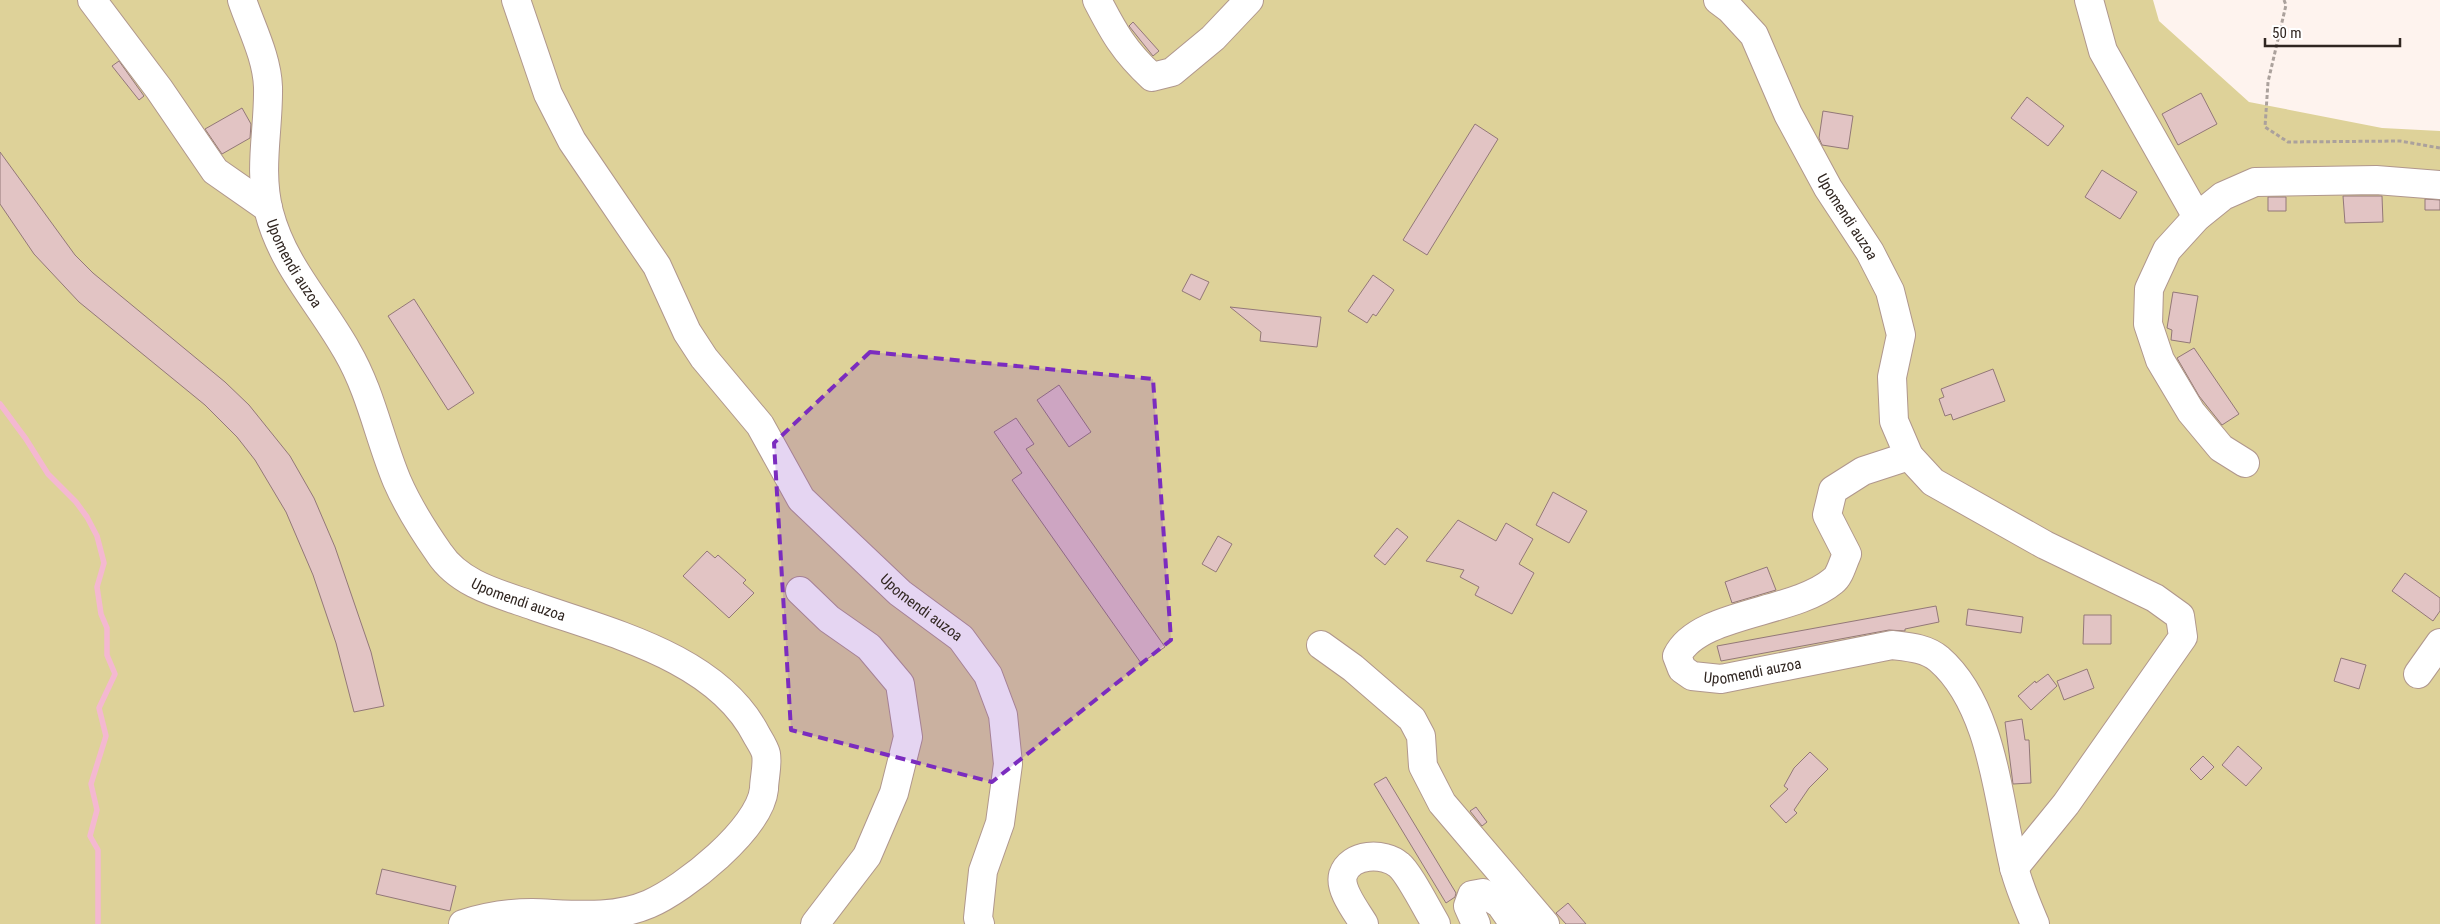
<svg xmlns="http://www.w3.org/2000/svg" width="2440" height="924" viewBox="0 0 2440 924" font-family="'Roboto Condensed',sans-serif">
  <rect width="100%" height="100%" fill="#fef3ee"/>
  <path fill="#ded299" d="M0,0H2153L2159,21L2249,102L2382,128L2440,131V924H0Z"/>
  <g fill="none" stroke-linecap="round" stroke-linejoin="round">
    <path stroke="#f4b8d1" stroke-width="5.5" d="M0,404L26,439L48,474L76,502L87,517L97,536L104,563L97,587L101,614L107,628V655L115,674L99,708L106,736L91,784L97,810L90,836L98,850V924"/>
  </g>
  <path fill="#e2c4c4" stroke="#937878" d="M1133,22L1159,51L1153,56L1129,26Z
    M119,61L144,96L139,100L112,66Z
    M2201,93L2217,124L2178,145L2162,114Z
    M2027,97L2064,126L2048,146L2011,118Z
    M242,108L251,124L250,138L222,154L205,129Z
    M1823,111L1853,116L1848,149L1822,145L1819,138Z
    M1475,124L1498,139L1427,255L1403,240Z
    M0,152L75,255L93,273L225,382L249,405L290,456L314,498L335,547L371,652L384,706L354,712L336,643L313,575L286,512L255,460L237,437L205,405L79,302L34,254L0,204Z
    M2102,170L2137,192L2120,219L2085,197Z
    M2343,196H2382L2383,222L2345,223Z
    M2268,197H2286V211H2268Z
    M2425,199L2440,200V210H2425Z
    M1191,274L1209,282L1200,300L1182,291Z
    M1373,275L1394,290L1376,316L1373,314L1367,323L1348,311Z
    M2173,292L2198,296L2190,343L2171,340L2172,330L2167,328Z
    M414,299L474,393L448,410L388,316Z
    M1230,307L1321,317L1317,347L1260,341L1261,332Z
    M2194,348L2239,414L2222,425L2199,396L2177,358Z
    M1993,369L2005,401L1953,420L1951,414L1945,416L1939,399L1944,397L1941,389Z
    M1059,385L1091,432L1069,447L1037,400Z
    M1016,418L1034,444L1026,449L1165,647L1141,663L1012,480L1022,473L994,432Z
    M1553,492L1587,511L1569,543L1536,525Z
    M1458,520L1496,541L1506,523L1533,539L1519,564L1534,573L1512,614L1475,595L1479,587L1460,577L1464,570L1426,561Z
    M1397,528L1408,537L1385,565L1374,556Z
    M1218,536L1232,544L1216,572L1202,564Z
    M707,551L715,558L718,555L746,580L743,583L754,593L729,618L683,576Z
    M1767,567L1776,590L1732,603L1725,582Z
    M2405,573L2440,598V611L2433,621L2392,591Z
    M1936,606L1939,622L1905,629V631L1889,630L1721,661L1717,646Z
    M1968,609L2023,617L2021,633L1966,625Z
    M2084,615H2111V644H2083Z
    M2341,658L2366,665L2359,689L2334,681Z
    M2087,669L2094,688L2064,700L2057,681Z
    M2048,674L2057,686L2031,710L2018,696L2035,681L2036,683Z
    M2022,719L2025,740H2029L2031,783L2013,784L2005,722Z
    M2238,746L2262,768L2246,786L2222,765Z
    M1810,752L1828,769L1809,788L1794,810L1797,813L1786,823L1770,806L1788,789L1784,786L1794,768Z
    M2203,756L2214,767L2201,780L2190,769Z
    M1386,777L1456,893L1455,897L1446,903L1374,784Z
    M1476,807L1487,822L1482,826L1470,811Z
    M382,869L456,886L450,911L376,894Z
    M1568,903L1586,924H1566L1556,913Z"/>
  <g fill="none" stroke-linecap="round" stroke-linejoin="round">
    <g stroke="#b0978d" stroke-width="30">
      <g id="minor">
        <path d="M92,0L159,89L215,171L268,208"/>
        <path id="s1" d="M242,0C251,27 267,57 268,87C269,128 258,170 269,212C283,266 320,303 347,351C371,392 379,438 397,481C407,504 425,533 439,553C460,585 500,594 534,606C611,633 718,658 757,736C760,741 765,749 766,754C768,765 764,779 764,789C760,829 684,889 649,904C612,920 570,914 532,913C508,913 485,917 463,924"/>
        <path id="s2" d="M516,0L548,94L572,141L657,266L687,332L704,358L760,425L801,499L900,593L961,638L988,675L1003,715L1008,764L1000,823L983,871L978,918L980,924"/>
        <path d="M1097,0C1114,33 1124,51 1152,77L1172,72L1213,38L1249,0"/>
        <path id="s3" d="M1718,0L1730,9L1754,35L1788,114L1828,188L1870,252L1890,291L1901,335L1892,377L1894,421L1909,456L1933,482L2045,545L2155,598L2180,616L2183,637L2066,804L2014,868"/>
        <path d="M2089,0L2103,51L2197,217"/>
        <path id="s4" d="M1909,456L1863,471L1833,490L1827,515L1847,554C1843,562 1840,576 1833,581C1794,614 1698,612 1677,656L1682,669L1692,676L1721,679L1892,645C1909,647 1926,648 1939,659C1993,706 1998,801 2014,867C2019,887 2027,905 2035,924"/>
        <path d="M2245,463L2221,448L2191,412L2160,360L2148,324L2149,289L2167,250L2197,217L2223,196L2255,182L2376,180L2440,185"/>
        <path d="M800,591L829,619L869,647L900,684L908,737L894,793L867,856L815,924"/>
        <path d="M1321,645L1353,668L1412,719L1421,736L1423,766L1442,803L1545,924"/>
        <path d="M2418,674L2440,643"/>
        <path d="M1364,924C1357,912 1339,890 1343,875C1350,853 1384,852 1399,865C1409,873 1428,911 1436,924"/>
        <path d="M1476,924L1468,906L1472,895L1483,893L1500,904L1514,924"/>
      </g>
    </g>
    <path stroke="#aba19c" stroke-width="3" stroke-dasharray="4 2.5" stroke-linecap="butt" d="M2284,0L2286,5L2268,82L2265,127L2288,142L2400,141L2440,148"/>
    <use href="#minor" stroke="#fff" stroke-width="28"/>
  </g>
  <path fill="#7b2cbf" fill-opacity="0.2" stroke="#7b2cbf" stroke-width="4" stroke-dasharray="10 6" stroke-linejoin="round" d="M870,352L1153,379L1171,640L992,782L791,730L774,443Z"/>
  <g text-anchor="middle" dominant-baseline="central" stroke-width="4" stroke-linejoin="round" paint-order="stroke">
    <g font-size="15" fill="#302621" stroke="#fff">
      <text stroke="none"><textPath href="#s3" startOffset="255">Upomendi auzoa</textPath></text>
      <text stroke="none"><textPath href="#s1" startOffset="274">Upomendi auzoa</textPath></text>
      <text stroke="none"><textPath href="#s1" startOffset="694">Upomendi auzoa</textPath></text>
      <text stroke="none"><textPath href="#s2" startOffset="741">Upomendi auzoa</textPath></text>
      <text stroke="none"><textPath href="#s4" startOffset="448">Upomendi auzoa</textPath></text>
    </g>
  </g>
  <path d="M2265 38v8h135v-8" fill="none" stroke="#302621" stroke-width="2.5"/>
  <text x="2272" y="38" font-size="15" fill="#302621" stroke="#ffffff" stroke-width="4" paint-order="stroke">50 m</text>
</svg>
